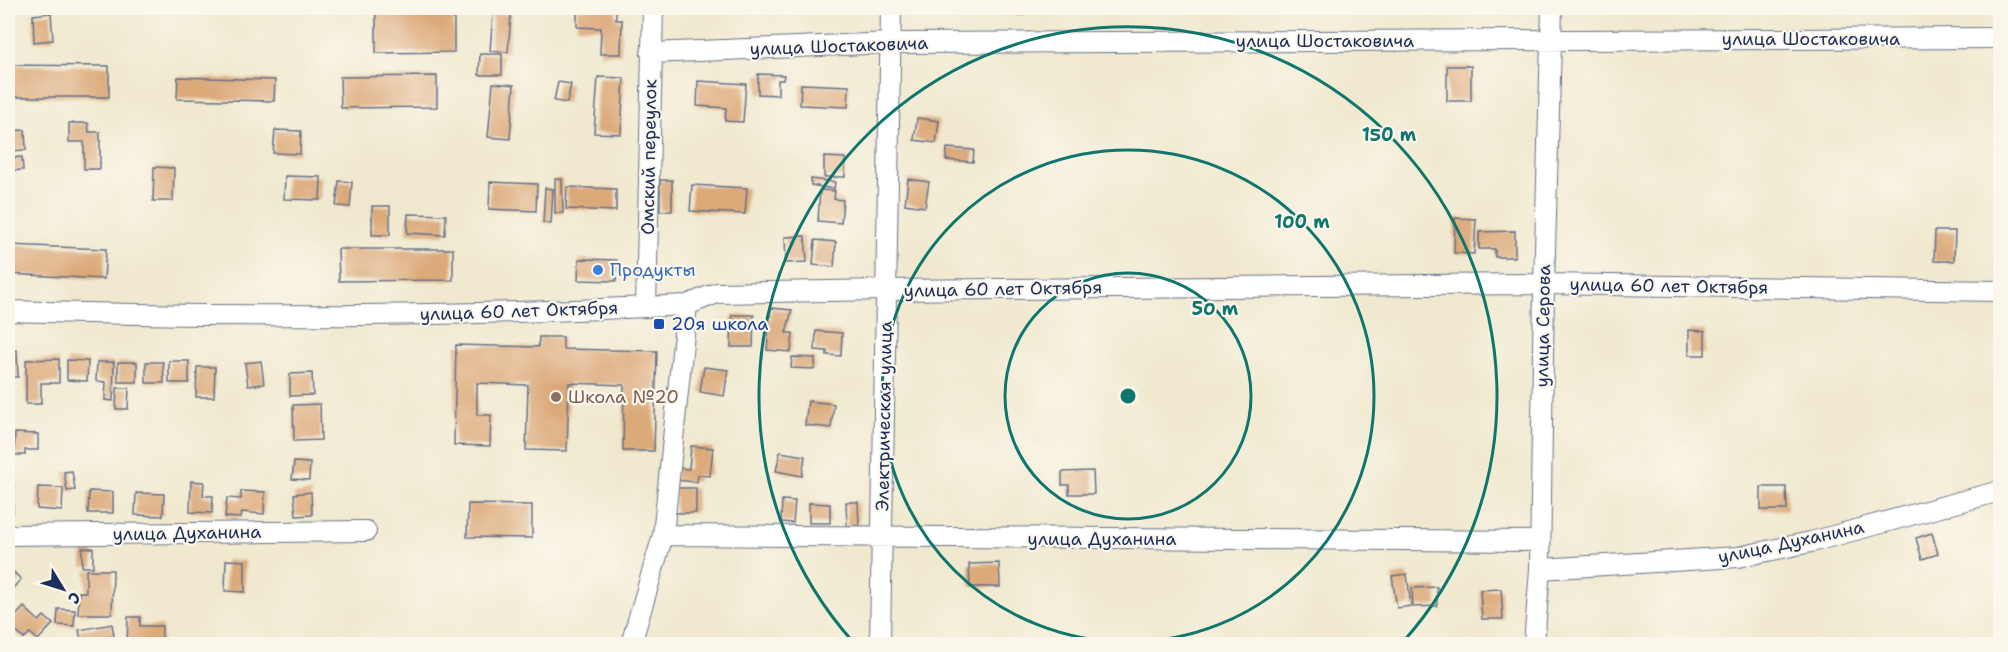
<svg xmlns="http://www.w3.org/2000/svg" width="2008" height="652" viewBox="0 0 2008 652" font-family="'Shantell Sans',sans-serif">
  <rect width="100%" height="100%" fill="#fbf7ec"/>
  <filter id="ink" filterUnits="userSpaceOnUse"><feTurbulence type="fractalNoise" baseFrequency=".0167" numOctaves="2"/><feDisplacementMap in="SourceGraphic" scale="12" xChannelSelector="R" yChannelSelector="G"/><feConvolveMatrix kernelMatrix="1 2 1 2 8 2 1 2 1" color-interpolation-filters="sRGB"/></filter>
  <filter id="wash" filterUnits="userSpaceOnUse"><feTurbulence type="fractalNoise" baseFrequency=".008" numOctaves="4" result="noise"/><feDisplacementMap in="SourceGraphic" scale="24" xChannelSelector="R" yChannelSelector="G"/><feGaussianBlur stdDeviation="1.35" result="paint"/><feColorMatrix in="noise" values="0 0 0 0 0 0 0 0 0 0 0 0 0 0 0 0 0 1.4 0 .05"/><feComposite in="paint" operator="in"/></filter>
  <g filter="url(#wash)">
    <rect width="100%" height="100%" fill="#f0e9cf"/>
    <g id="blocks">
      <path fill="#dca979" d="M376,8H454V52L376,53Z
        M577,8H622V10H616V20H622L621,54H600L601,28L577,27Z
        M1002,8H1024V15L1002,14Z
        M51,13L53,40L34,42L33,15Z
        M493,13L511,14L508,52L490,51Z
        M480,54H502V75H479Z
        M8,65L109,66V97H8Z
        M1447,66H1471V101H1447Z
        M758,74L784,75L783,80H778V95L758,94Z
        M437,76V107L341,108L340,77Z
        M178,77L275,80L274,101L177,99Z
        M598,77L624,78L621,134L594,133Z
        M698,81L746,84L743,122L725,121L726,108L697,106Z
        M558,82L571,84L567,103L554,101Z
        M493,83L514,85L510,139L488,137Z
        M801,84L849,86L848,107L800,105Z
        M917,118L939,121L936,143L914,140Z
        M69,123H88L89,132H100V169H84V142H69Z
        M25,130L26,150L8,151V131Z
        M275,130L301,131L300,154L273,153Z
        M947,148L974,150L973,162L946,160Z
        M22,157L23,170L8,171V158Z
        M824,157L845,158V177H824Z
        M154,167L174,168L173,201H153Z
        M285,176L321,177L320,200L284,199Z
        M555,179H562L563,213H555Z
        M811,179L835,182L834,189L811,185Z
        M908,179L929,182L925,207L905,204Z
        M660,180H672V211H660Z
        M339,181L352,182L350,207L336,206Z
        M490,182L537,184L536,211L489,209Z
        M692,185L747,188L745,214L690,211Z
        M567,187L616,189V211L566,209Z
        M545,188L553,189L551,224L543,223Z
        M820,190L835,191L834,199L843,200L841,223L818,221Z
        M372,206H390V235H372Z
        M408,214L446,215L445,235L407,233Z
        M1455,218L1476,219L1474,254L1454,253Z
        M1515,231V257H1495V249H1479V232Z
        M1935,231H1955L1954,261H1934Z
        M805,236L807,262L786,263L785,237Z
        M815,240L836,242L834,267L813,265Z
        M8,245L106,249L104,279L8,274Z
        M338,249H453V280L339,281Z
        M579,259L617,260L616,281L578,280Z
        M771,308L792,310L786,333H793L791,352L767,350Z
        M732,315H754L753,347H731Z
        M1689,330L1705,331V355H1689Z
        M816,331L842,333L841,356L827,355V351L815,350Z
        M539,337H563V349L657,351L654,451H623L624,385L569,383L567,451L526,450L528,385L477,383V415H491L490,446L454,445L456,345L538,347Z
        M17,350L18,377H8V351Z
        M792,357L815,358V369L791,368Z
        M59,359V383H41V404H26V360Z
        M67,360L88,361L87,381L67,380Z
        M169,361H189V383H169Z
        M261,361L264,384L248,386L245,363Z
        M97,362H114L113,401L105,400L106,382L96,381Z
        M118,362H137V382H118Z
        M146,362H163L164,383H146Z
        M197,367H215L214,397H196Z
        M704,367L728,370L724,396L700,392Z
        M312,373L313,395L290,396V374Z
        M117,388H129L128,409H116Z
        M808,401L834,404L831,428L805,425Z
        M320,404L321,440L294,441L293,405Z
        M15,433L38,434V450H25V455H14Z
        M691,446L713,448L710,476L698,475L697,482L675,480L676,468L689,469Z
        M780,452L805,456L802,476L776,471Z
        M294,462L310,463L309,480L292,479Z
        M72,471L75,490L67,491L64,472Z
        M1093,471L1094,494H1069V485H1062V472Z
        M191,481L204,482L203,496H213L212,513L190,512Z
        M8,483L14,484L13,514L8,513Z
        M38,487L63,488L62,511L37,509Z
        M1761,487H1786L1787,510H1761Z
        M675,488H696V513H675Z
        M89,491L113,492V513H88Z
        M241,491L265,492L264,514L242,512L241,518L225,517L227,498L241,499Z
        M311,492L312,515L296,516L294,494Z
        M136,493L164,494L163,516L135,515Z
        M782,500L795,501L793,523L781,522Z
        M846,502H858L859,526H847Z
        M809,503L830,504V523H809Z
        M468,504L532,505V538L467,537Z
        M1932,533L1938,554L1922,559L1916,538Z
        M82,548H93V567H82Z
        M226,560L245,561V592L225,591Z
        M999,563L1000,587H970L969,564Z
        M8,567L21,579L8,594Z
        M86,570H113L112,614H78L79,592H86Z
        M1407,574L1411,606L1397,608L1392,576Z
        M1437,587V606L1413,607L1412,588Z
        M1501,589L1503,619H1482L1480,590Z
        M24,607L39,621L44,616L53,624L38,640L30,633L24,639L8,624Z
        M58,609L75,610L74,626L57,625Z
        M128,617H140V626H162V644H127Z
        M112,624L114,636L99,639V644H82L79,630Z"/>
    </g>
  </g>
  <g filter="url(#ink)">
    <use href="#blocks" fill-opacity="0" stroke="#667086" stroke-width="1.5"/>
    <g fill="none" stroke-linecap="round" stroke-linejoin="round">
      <g stroke="#667086" stroke-width="22">
        <path id="minor" d="M651,53L890,43L2000,38
          M646,307L653,8
          M8,311C234,318 461,317 687,305L717,293L886,290L1544,284L2000,291
          M8,535L366,531
          M663,535L1540,541
          M1540,569L1738,557L1811,542L2000,491
          M631,644L663,535L687,305
          M880,644L891,8
          M1534,644L1540,569L1544,284L1552,8"/>
      </g>
      <use href="#minor" stroke="#fff" stroke-width="20"/>
    </g>
  </g>
  <g fill="none" stroke="#0f766e" stroke-width="3">
    <circle cx="1128" cy="396" r="123"/>
    <circle cx="1128" cy="396" r="246"/>
    <path d="M854 643A369 369 0 1 1 1402 643"/>
  </g>
  <circle fill="#3f7fe0" stroke="#fbf7ec" stroke-width="2" cx="598" cy="270" r="6"/>
  <rect fill="#1a4fb4" stroke="#fbf7ec" stroke-width="2" x="653" y="318" width="12" height="12" rx="3"/>
  <circle fill="#8d6e63" stroke="#fbf7ec" stroke-width="2" cx="556" cy="397" r="6"/>
  <g text-anchor="middle" dominant-baseline="central" stroke-width="4.5" stroke-linejoin="round" paint-order="stroke">
    <g font-size="18" fill="#1b2f5e" stroke="#fbf7ec">
      <text x="1811" y="39">улица Шостаковича</text>
      <text x="1325" y="41">улица Шостаковича</text>
      <text transform="translate(839 46) rotate(-2)">улица Шостаковича</text>
      <text transform="translate(649 157) rotate(-89)">Омский переулок</text>
      <text transform="translate(1669 286) rotate(1)">улица 60 лет Октября</text>
      <text transform="translate(1003 289) rotate(-1)">улица 60 лет Октября</text>
      <text transform="translate(519 311) rotate(-2)">улица 60 лет Октября</text>
      <text transform="translate(1543 326) rotate(-89)">улица Серова</text>
      <text transform="translate(884 416) rotate(-89)">Электрическая улица</text>
      <text transform="translate(187 533) rotate(-1)">улица Духанина</text>
      <text x="1102" y="539">улица Духанина</text>
      <text transform="translate(1791 542) rotate(-12)">улица Духанина</text>
    </g>
    <g font-size="18" fill="#366cbe" stroke="#fbf7ec" text-anchor="start">
      <text x="610" y="270">Продукты</text>
    </g>
    <g font-size="18" fill="#164399" stroke="#fbf7ec" text-anchor="start">
      <text x="671" y="324">20я школа</text>
    </g>
    <g font-size="18" fill="#785e54" stroke="#fbf7ec" text-anchor="start">
      <text x="568" y="397">Школа №20</text>
    </g>
  </g>
  <circle cx="1128" cy="396" r="9" fill="#0f766e" stroke="#fbf7ec" stroke-width="3"/>
  <g font-size="18" text-anchor="middle" font-weight="bold" fill="#0f766e" stroke="#fbf7ec" stroke-width="4.5" stroke-linejoin="round" paint-order="stroke">
    <text x="1389" y="141">150 m</text>
    <text x="1302" y="228">100 m</text>
    <text x="1215" y="315">50 m</text>
  </g>
  <rect width="2008" height="652" fill="none" stroke="#fbf7ec" stroke-width="30"/>
  <g transform="translate(63 589) rotate(128)" stroke="#fbf7ec" stroke-width="4.5" paint-order="stroke">
  <path d="M0-4.5L10 22L0 15L-10 22Z" fill="#1b2f5e"/>
  <text y="-9" font-size="16" font-weight="bold" text-anchor="middle" fill="#1b2f5e">С</text>
  </g>
</svg>
